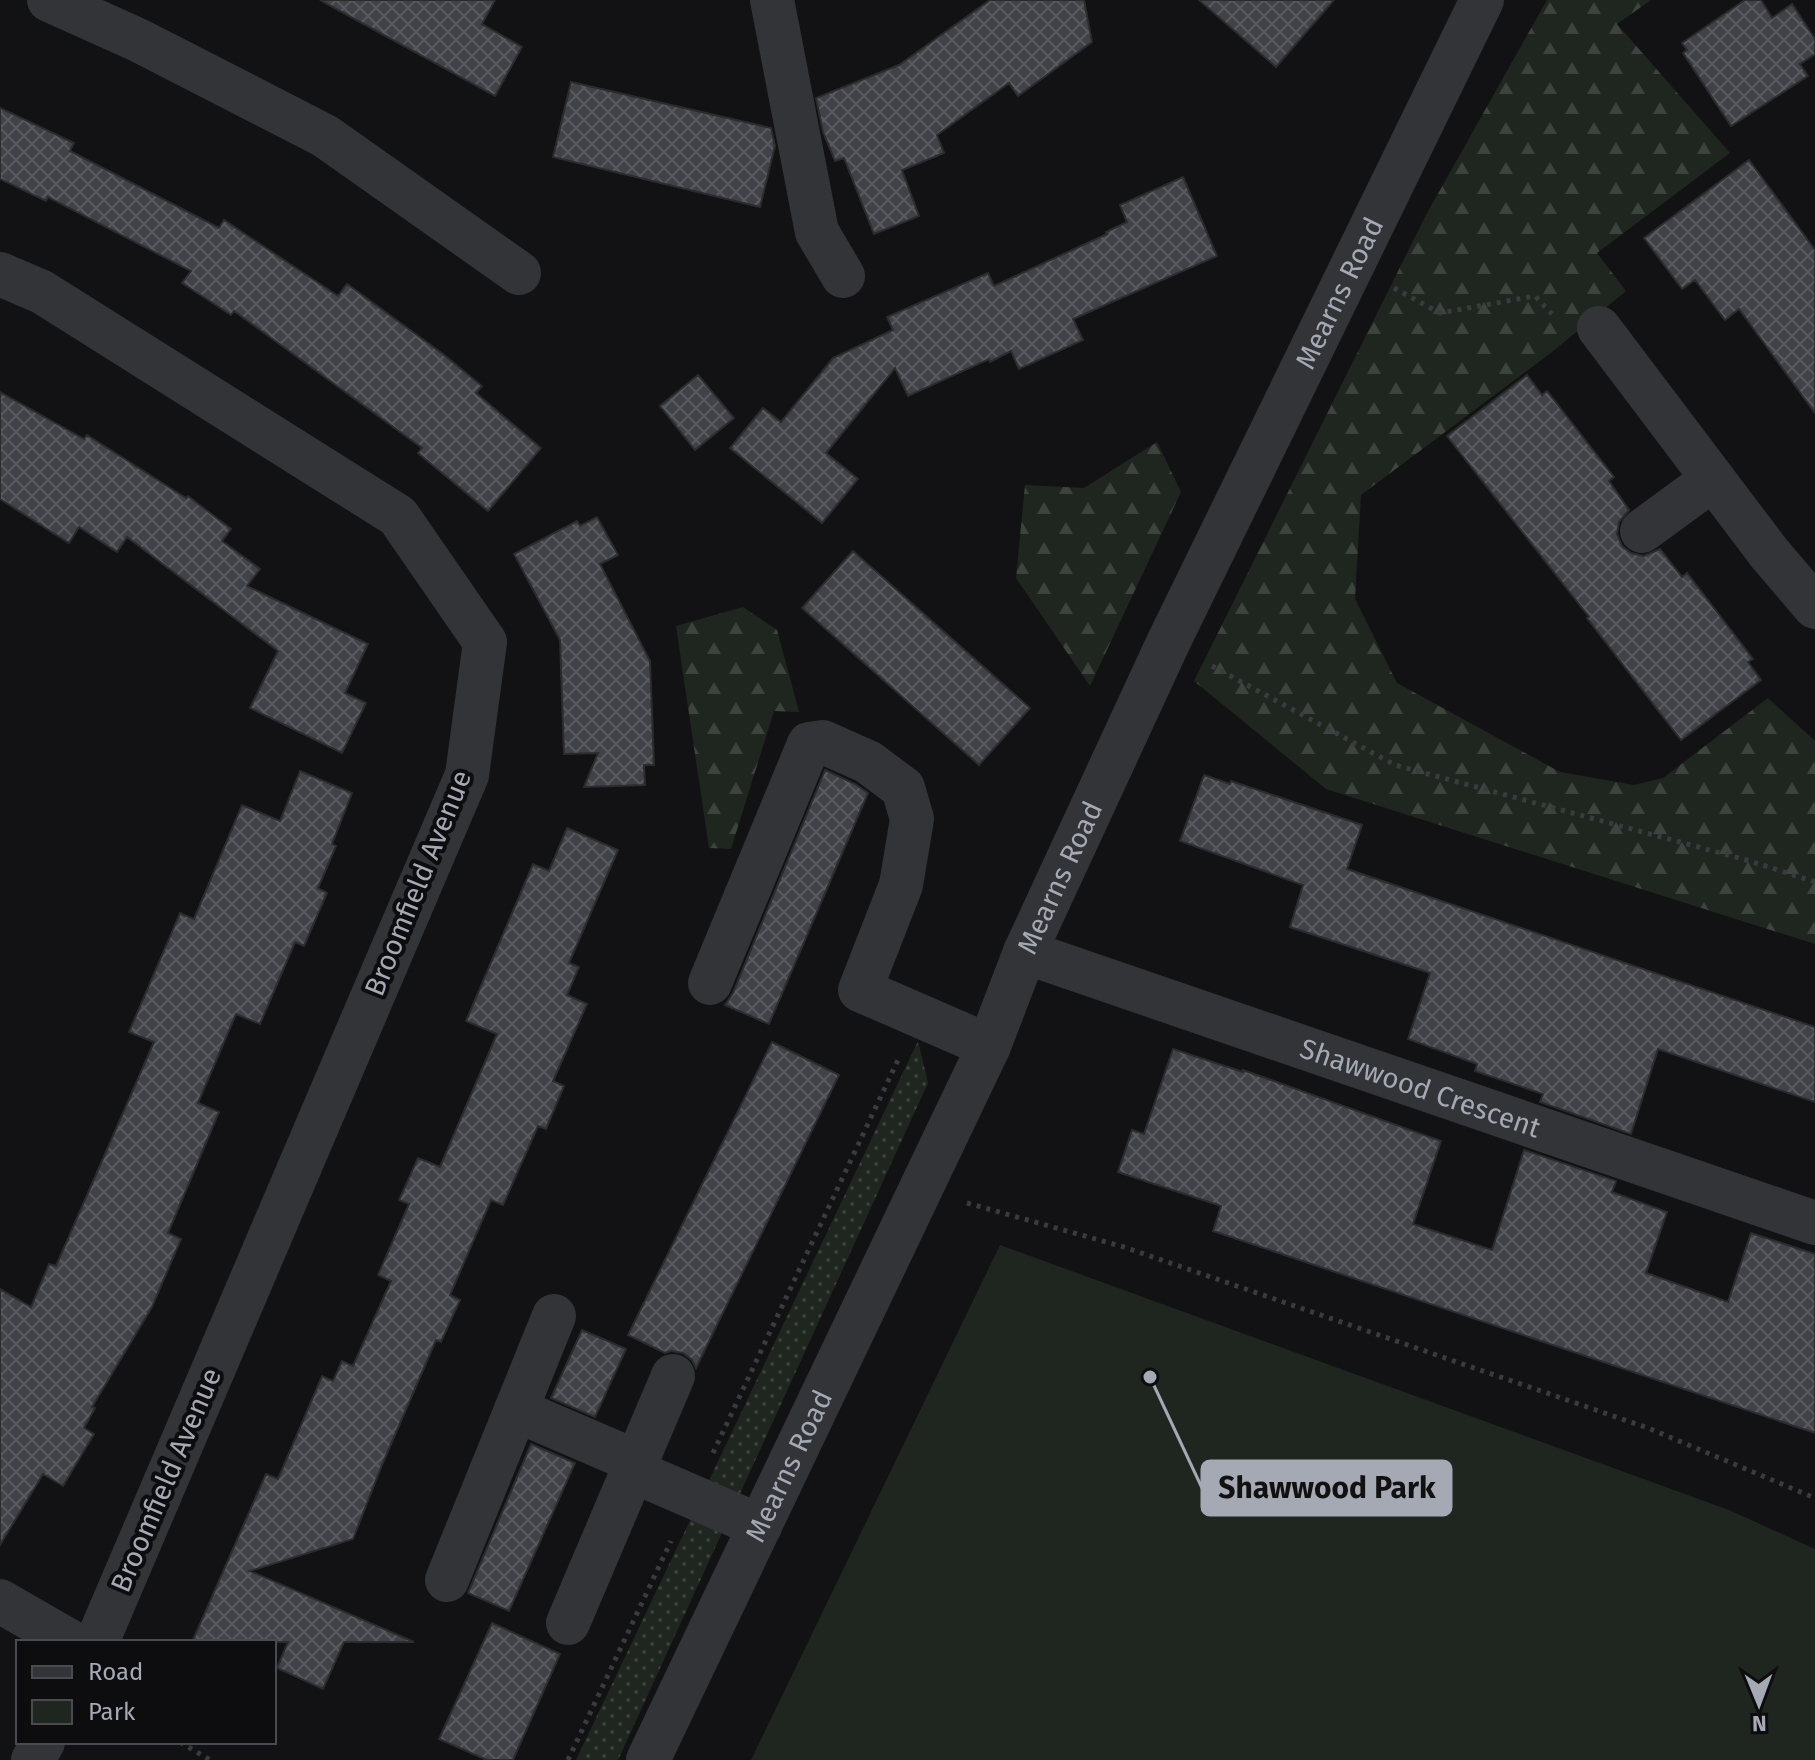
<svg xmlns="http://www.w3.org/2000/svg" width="1815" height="1760" viewBox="0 0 1815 1760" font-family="'Fira Sans',sans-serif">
  <defs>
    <pattern id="grass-dots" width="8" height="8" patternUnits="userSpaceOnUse" patternTransform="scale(2)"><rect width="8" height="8" fill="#1f261f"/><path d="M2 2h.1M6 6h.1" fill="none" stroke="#3d433d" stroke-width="1.8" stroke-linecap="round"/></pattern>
    <pattern id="forest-firs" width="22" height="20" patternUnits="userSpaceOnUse" patternTransform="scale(2)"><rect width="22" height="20" fill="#1f261f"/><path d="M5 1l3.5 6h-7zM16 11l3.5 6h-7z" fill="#3d433d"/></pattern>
    <pattern id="building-cross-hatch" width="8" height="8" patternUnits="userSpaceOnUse" patternTransform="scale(2)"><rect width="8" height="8" fill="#414247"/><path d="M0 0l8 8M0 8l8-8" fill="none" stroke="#595a5f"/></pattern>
  </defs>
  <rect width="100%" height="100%" fill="#121214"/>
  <path fill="url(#grass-dots)" d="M918,1041L928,1083L618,1760H576Z"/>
  <path fill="url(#forest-firs)" d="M1547,0H1651L1617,24L1730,153L1597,253L1626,291L1552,352L1361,495L1355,599L1397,683L1560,772L1634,785L1663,778L1768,698L1815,741V944L1326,789L1194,681L1426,215Z
    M1157,442L1181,492L1090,686L1016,578L1025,485L1084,488Z
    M743,607L777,630L799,712L774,711L731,849L709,848L676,626Z"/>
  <path fill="#1f261f" d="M1000,1245L1729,1510L1815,1549V1760H751Z"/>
  <path fill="url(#building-cross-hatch)" stroke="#2c2c2f" stroke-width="2" d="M320,0H495L482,24L522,47L495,96Z
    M990,0H1084L1092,42L1018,96L1009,83L937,135L944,153L902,170L919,216L874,234L844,158L835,161L823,132L816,98L899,65Z
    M1199,0H1334L1276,67Z
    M1745,0H1761L1772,18L1792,4L1815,39V54L1800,64L1808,76L1731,126L1683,53L1687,50L1682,43Z
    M571,82L771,128L775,146L760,207L553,157Z
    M0,108L74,143L70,151L219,228L224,220L338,296L347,284L443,354L482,386L476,393L541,448L488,511L418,453L422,448L234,311L231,315L182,283L191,271L48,197L46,201L0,179Z
    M1749,160L1815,250V413L1739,309L1725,320L1695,280L1682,289L1644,238Z
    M1183,177L1217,256L1073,319L1083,340L1019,369L1011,351L990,362L989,359L908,396L895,368L826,453L858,479L822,523L730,448L763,408L781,422L833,358L893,330L887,317L988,273L994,286L1107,234L1106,232L1127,222L1120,205Z
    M698,375L734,418L695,450L660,406Z
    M1527,375L1542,395L1547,391L1614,477L1609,481L1629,510L1619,522L1617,534L1622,546L1631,553L1644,556L1660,549L1682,577L1687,573L1753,659L1748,662L1761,680L1681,740L1587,618L1589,617L1447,436Z
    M0,392L84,439L87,435L186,498L188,496L231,529L222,541L260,569L247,586L368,644L345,693L366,703L342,753L250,708L278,651L127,537L117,552L79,527L69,543L0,499Z
    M597,517L618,555L600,564L650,661L654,765H644L645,785L584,787L598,753L564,754L560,640L514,554L577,521L580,526Z
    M853,551L1030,708L979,765L802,608Z
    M825,770L855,784L868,793L769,1024L725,1005L733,993Z
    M300,771L352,793L332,844L336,846L318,888L327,893L304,946L295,942L260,1024L236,1014L198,1103L219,1112L168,1233L181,1239L152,1307L92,1407L95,1408L84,1428L94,1434L63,1486L43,1474L0,1545V1289L31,1307L49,1264L56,1266L154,1042L129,1032L180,913L194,919L242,805L280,821Z
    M1204,775L1230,784L1231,781L1362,825L1347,869L1815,1027V1102L1658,1049L1631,1134L1540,1102L1543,1094L1475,1071L1477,1064L1408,1039L1430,973L1290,927L1303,885L1180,841Z
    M567,828L618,850L569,963L579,967L567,995L587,1004L553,1081L564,1086L546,1129L538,1126L503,1205L491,1200L450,1295L460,1300L441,1342L436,1340L382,1465L353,1539L250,1571L414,1642H344L323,1689L277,1668L288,1642H192L266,1474L278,1479L322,1376L333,1381L342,1361L353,1366L391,1281L378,1275L409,1204L399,1200L418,1158L440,1167L497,1034L466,1021L533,864L549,871Z
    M772,1042L839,1075L696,1368L692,1360L683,1353L671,1351L665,1353L628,1335Z
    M1173,1049L1243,1072V1070L1441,1141L1413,1224L1492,1250L1524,1150L1616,1181L1612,1192L1667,1212L1646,1273L1728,1302L1751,1233L1815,1254V1433L1213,1231L1221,1206L1118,1172L1132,1130L1144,1134Z
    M582,1330L626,1349L595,1417L551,1398Z
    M531,1444L575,1463L509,1611L468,1593Z
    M492,1623L560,1654L513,1760H487L439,1739Z"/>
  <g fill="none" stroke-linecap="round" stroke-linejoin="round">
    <path stroke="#3a3b3f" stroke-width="5" stroke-dasharray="4 6" stroke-linecap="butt" d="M1394,288L1440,313L1535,296L1552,314
      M1212,666L1395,765L1750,861L1815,882
      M967,1203L1124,1247L1648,1428L1815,1498
      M713,1453L898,1060
      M180,1742L210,1760
      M568,1760L671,1541"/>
    <g stroke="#333438" stroke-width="44">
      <path d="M49,0L138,40L325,136L519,273"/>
      <path d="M772,0L817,232L843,276"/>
      <path d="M0,274L42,292L398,516L485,642L467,775L97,1642"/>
      <path d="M1599,328L1769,553L1815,607"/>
      <path d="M1642,531L1713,479"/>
      <path id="s1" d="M1025,952L1815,1223"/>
      <path d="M710,983L809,744L823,742L868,762L903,788L912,819L901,885L860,990L989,1046"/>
      <path d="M516,1410L554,1316"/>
      <path d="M633,1471L760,1526"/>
      <path d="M447,1580L516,1410L637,1462"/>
      <path d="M0,1601L71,1642"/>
      <path d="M568,1623L673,1376"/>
      <path d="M33,1760L43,1742"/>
      <path id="s2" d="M648,1760L989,1046L1025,952L1168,643L1482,0"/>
    </g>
  </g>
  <g text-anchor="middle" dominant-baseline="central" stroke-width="8" stroke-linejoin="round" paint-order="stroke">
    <g font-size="28" fill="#a5a9b3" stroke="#0d0d0f">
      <text stroke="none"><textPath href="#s2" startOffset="1622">Mearns Road</textPath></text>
      <text stroke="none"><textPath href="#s2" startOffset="974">Mearns Road</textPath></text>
      <text transform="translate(418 883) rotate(-68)">Broomfield Avenue</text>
      <text stroke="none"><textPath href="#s1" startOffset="418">Shawwood Crescent</textPath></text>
      <text stroke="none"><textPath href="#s2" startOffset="326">Mearns Road</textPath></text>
      <text transform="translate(166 1480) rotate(-67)">Broomfield Avenue</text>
    </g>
  </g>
  <path fill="none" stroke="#a5a9b3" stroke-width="3" d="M1150 1377L1202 1488"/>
  <circle fill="#a5a9b3" stroke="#0d0d0f" stroke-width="3" cx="1150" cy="1377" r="8"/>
  <rect fill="#a5a9b3" stroke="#a5a9b3" stroke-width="3" x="1202" y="1461" width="249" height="54" rx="8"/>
  <g font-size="30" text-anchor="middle" font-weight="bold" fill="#111">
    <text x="1327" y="1498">Shawwood Park</text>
  </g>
  <rect x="16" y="1640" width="260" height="104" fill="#0d0d0f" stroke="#4a4b51" stroke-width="2"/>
  <rect x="32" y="1666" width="40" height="12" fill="#333438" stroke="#4a4b51" stroke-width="2"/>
  <text x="88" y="1680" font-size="24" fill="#a5a9b3">Road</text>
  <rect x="32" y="1700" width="40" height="24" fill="#1f261f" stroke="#4a4b51" stroke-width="2"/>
  <text x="88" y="1720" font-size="24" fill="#a5a9b3">Park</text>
  <g transform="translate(1759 1704) rotate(179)" stroke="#0d0d0f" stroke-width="6" paint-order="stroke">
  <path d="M0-6L14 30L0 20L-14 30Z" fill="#a5a9b3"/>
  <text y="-12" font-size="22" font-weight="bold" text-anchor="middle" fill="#a5a9b3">N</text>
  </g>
</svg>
